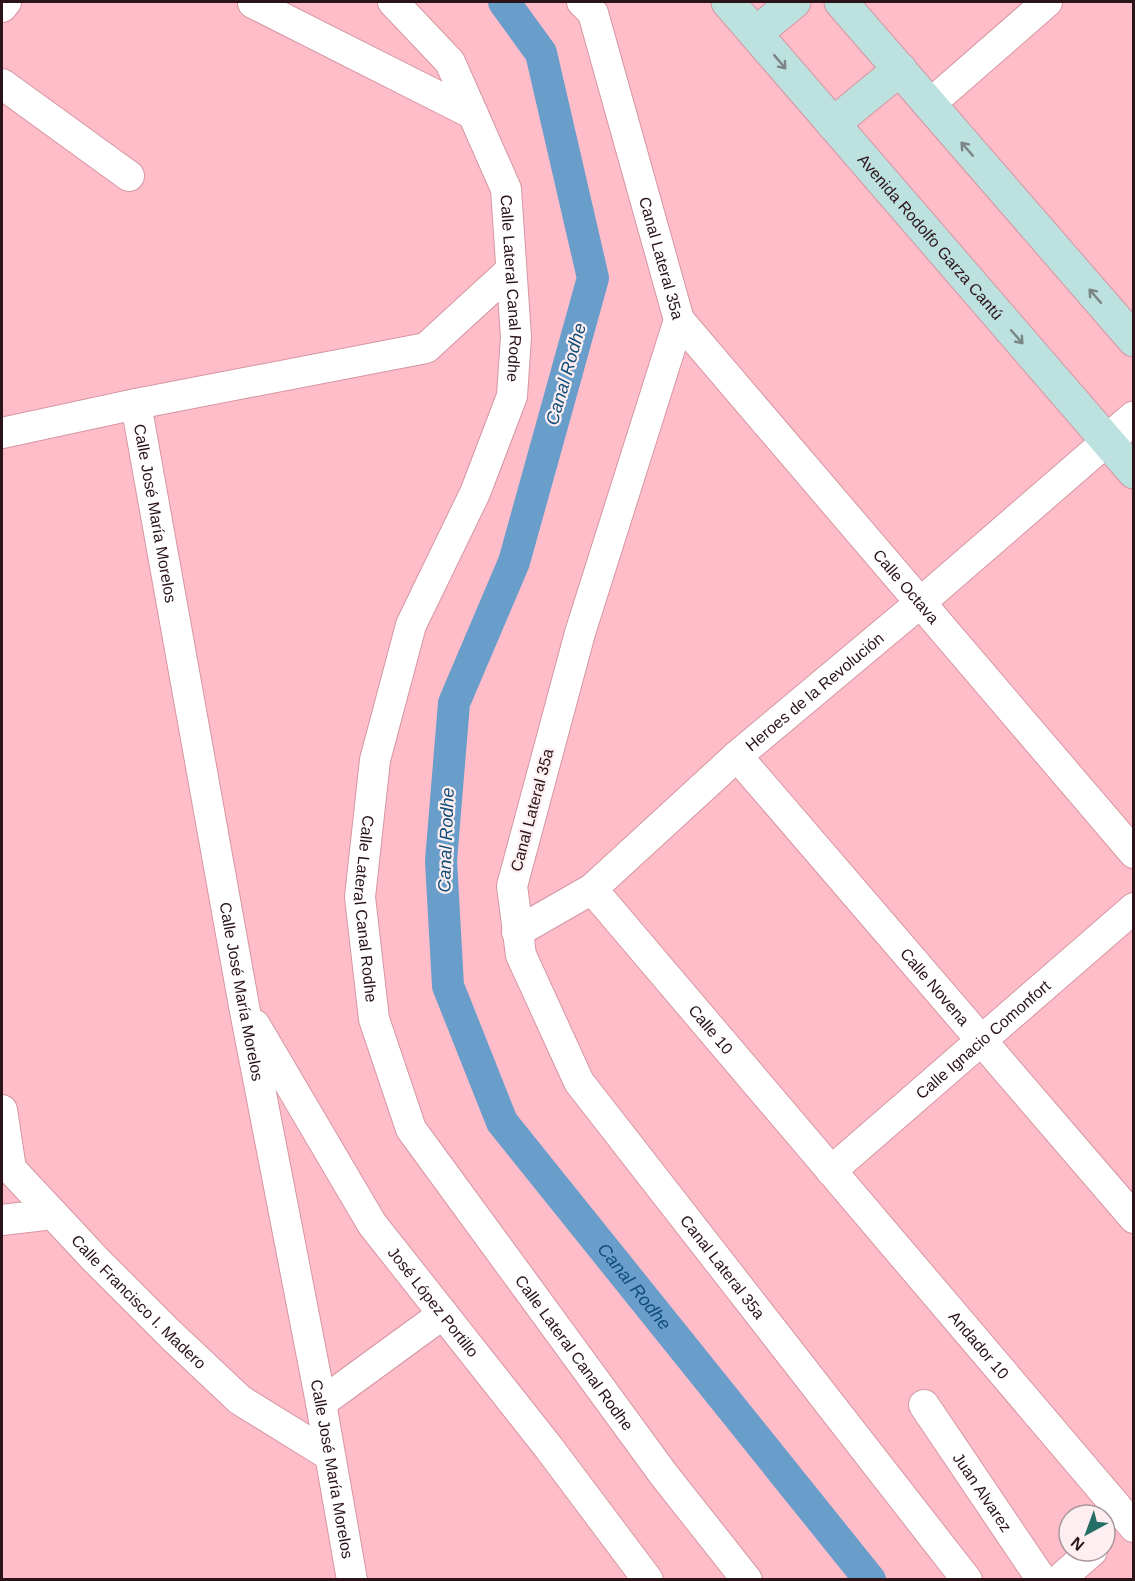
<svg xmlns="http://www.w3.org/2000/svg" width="1135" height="1581" viewBox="0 0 1135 1581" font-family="Helvetica,sans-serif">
  <rect width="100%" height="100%" fill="#ffbdca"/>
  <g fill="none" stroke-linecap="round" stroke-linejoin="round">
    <path stroke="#699dca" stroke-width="32" id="s1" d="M504,2L541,53L593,278L514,562L454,703L441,861L448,986L502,1122L870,1580"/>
    <g stroke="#d596a2" stroke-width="32">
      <g id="minor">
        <path id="s2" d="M393,2L450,62L506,189L516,337L512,396L475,493L411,625L375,760L360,897L374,1019L411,1129L664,1475L747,1580"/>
        <path id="s3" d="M582,2L593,13L679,320L580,633L512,886L521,955L579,1082L967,1580"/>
        <path d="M253,3L473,114"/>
        <path d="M2,7L6,2"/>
        <path d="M2,84L129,176"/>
        <path d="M929,105L1047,2"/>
        <path id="s4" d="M679,320L1134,853"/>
        <path id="s5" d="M136,404L244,1006L321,1403L352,1580"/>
        <path d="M2,433L136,404L426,348L511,270"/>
        <path id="s6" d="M737,756L1134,1218"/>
        <path id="s7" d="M592,889L1134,1527"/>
        <path id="s8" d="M517,932L592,889L737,756L920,603L1107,441"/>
        <path id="s9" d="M255,1025L372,1224L549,1448L648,1580"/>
        <path id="s10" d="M2,1110L11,1169L96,1260L170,1334L240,1400L329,1455"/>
        <path id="s11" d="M831,1171L1134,908"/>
        <path d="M2,1220L53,1214"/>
        <path d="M321,1403L443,1314"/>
        <path id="s12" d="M924,1405L1042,1580"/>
        <path d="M1059,1580L1092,1551"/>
      </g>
    </g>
    <g stroke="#d596a2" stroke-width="35">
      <path id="tertiary" d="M1107,441L1134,418"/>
    </g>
    <g stroke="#d596a2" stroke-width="35">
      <g id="secondary">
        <path id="s13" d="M728,2L1134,472"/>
        <path d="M841,2L1134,340"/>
        <path d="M756,33L794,2"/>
        <path d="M833,124L900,69"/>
      </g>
    </g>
    <use href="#minor" stroke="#fff" stroke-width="30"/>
    <use href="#tertiary" stroke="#fff" stroke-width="33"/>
    <use href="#secondary" stroke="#bce1de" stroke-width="33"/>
  </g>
  <defs><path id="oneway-shaft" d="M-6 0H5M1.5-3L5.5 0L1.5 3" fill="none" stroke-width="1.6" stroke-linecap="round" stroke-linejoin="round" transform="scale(1.5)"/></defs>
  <g stroke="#7b8585">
    <use href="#oneway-shaft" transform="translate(780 62) rotate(50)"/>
    <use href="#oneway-shaft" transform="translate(967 149) rotate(-131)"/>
    <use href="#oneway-shaft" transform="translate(1095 296) rotate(-131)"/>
    <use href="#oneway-shaft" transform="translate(1017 337) rotate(49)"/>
  </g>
  <g text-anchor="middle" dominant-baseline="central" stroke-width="4.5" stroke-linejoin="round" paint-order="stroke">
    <g font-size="16" fill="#2b1419" stroke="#fdeff1">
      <text stroke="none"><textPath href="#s13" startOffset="310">Avenida Rodolfo Garza Cantú</textPath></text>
      <text stroke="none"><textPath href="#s3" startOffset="270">Canal Lateral 35a</textPath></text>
      <text stroke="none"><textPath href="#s2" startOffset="321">Calle Lateral Canal Rodhe</textPath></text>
      <text stroke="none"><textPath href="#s5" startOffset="111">Calle José María Morelos</textPath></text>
      <text stroke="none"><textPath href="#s4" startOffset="350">Calle Octava</textPath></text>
      <text stroke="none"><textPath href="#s8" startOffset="384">Heroes de la Revolución</textPath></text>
      <text transform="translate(532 810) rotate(-75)">Canal Lateral 35a</text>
      <text stroke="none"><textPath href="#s2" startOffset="969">Calle Lateral Canal Rodhe</textPath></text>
      <text stroke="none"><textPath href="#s6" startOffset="304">Calle Novena</textPath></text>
      <text stroke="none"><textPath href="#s5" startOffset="597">Calle José María Morelos</textPath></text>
      <text stroke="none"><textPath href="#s7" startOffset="184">Calle 10</textPath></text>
      <text stroke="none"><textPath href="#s11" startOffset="201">Calle Ignacio Comonfort</textPath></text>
      <text stroke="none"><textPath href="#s3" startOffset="1368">Canal Lateral 35a</textPath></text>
      <text stroke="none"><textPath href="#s10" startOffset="244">Calle Francisco I. Madero</textPath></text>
      <text stroke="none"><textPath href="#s9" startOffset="330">José López Portillo</textPath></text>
      <text stroke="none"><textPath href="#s7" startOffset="598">Andador 10</textPath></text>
      <text stroke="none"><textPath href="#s2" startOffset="1473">Calle Lateral Canal Rodhe</textPath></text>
      <text stroke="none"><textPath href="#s5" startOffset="1083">Calle José María Morelos</textPath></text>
      <text stroke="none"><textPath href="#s12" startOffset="105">Juan Alvarez</textPath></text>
    </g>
    <g font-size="18" font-style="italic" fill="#124d79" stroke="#fdeff1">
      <text transform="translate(566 374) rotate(-74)">Canal Rodhe</text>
      <text transform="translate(446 840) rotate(-88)">Canal Rodhe</text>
      <text stroke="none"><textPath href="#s1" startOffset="1383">Canal Rodhe</textPath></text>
    </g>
  </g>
  <rect width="1135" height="1581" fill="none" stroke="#2b1419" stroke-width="6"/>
  <g transform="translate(1087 1533) rotate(221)"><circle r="28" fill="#fdeff1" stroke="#a9979b" stroke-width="1.5"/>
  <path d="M0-4.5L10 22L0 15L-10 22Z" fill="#256e66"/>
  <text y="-9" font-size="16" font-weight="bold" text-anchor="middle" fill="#2b1419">N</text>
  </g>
</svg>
